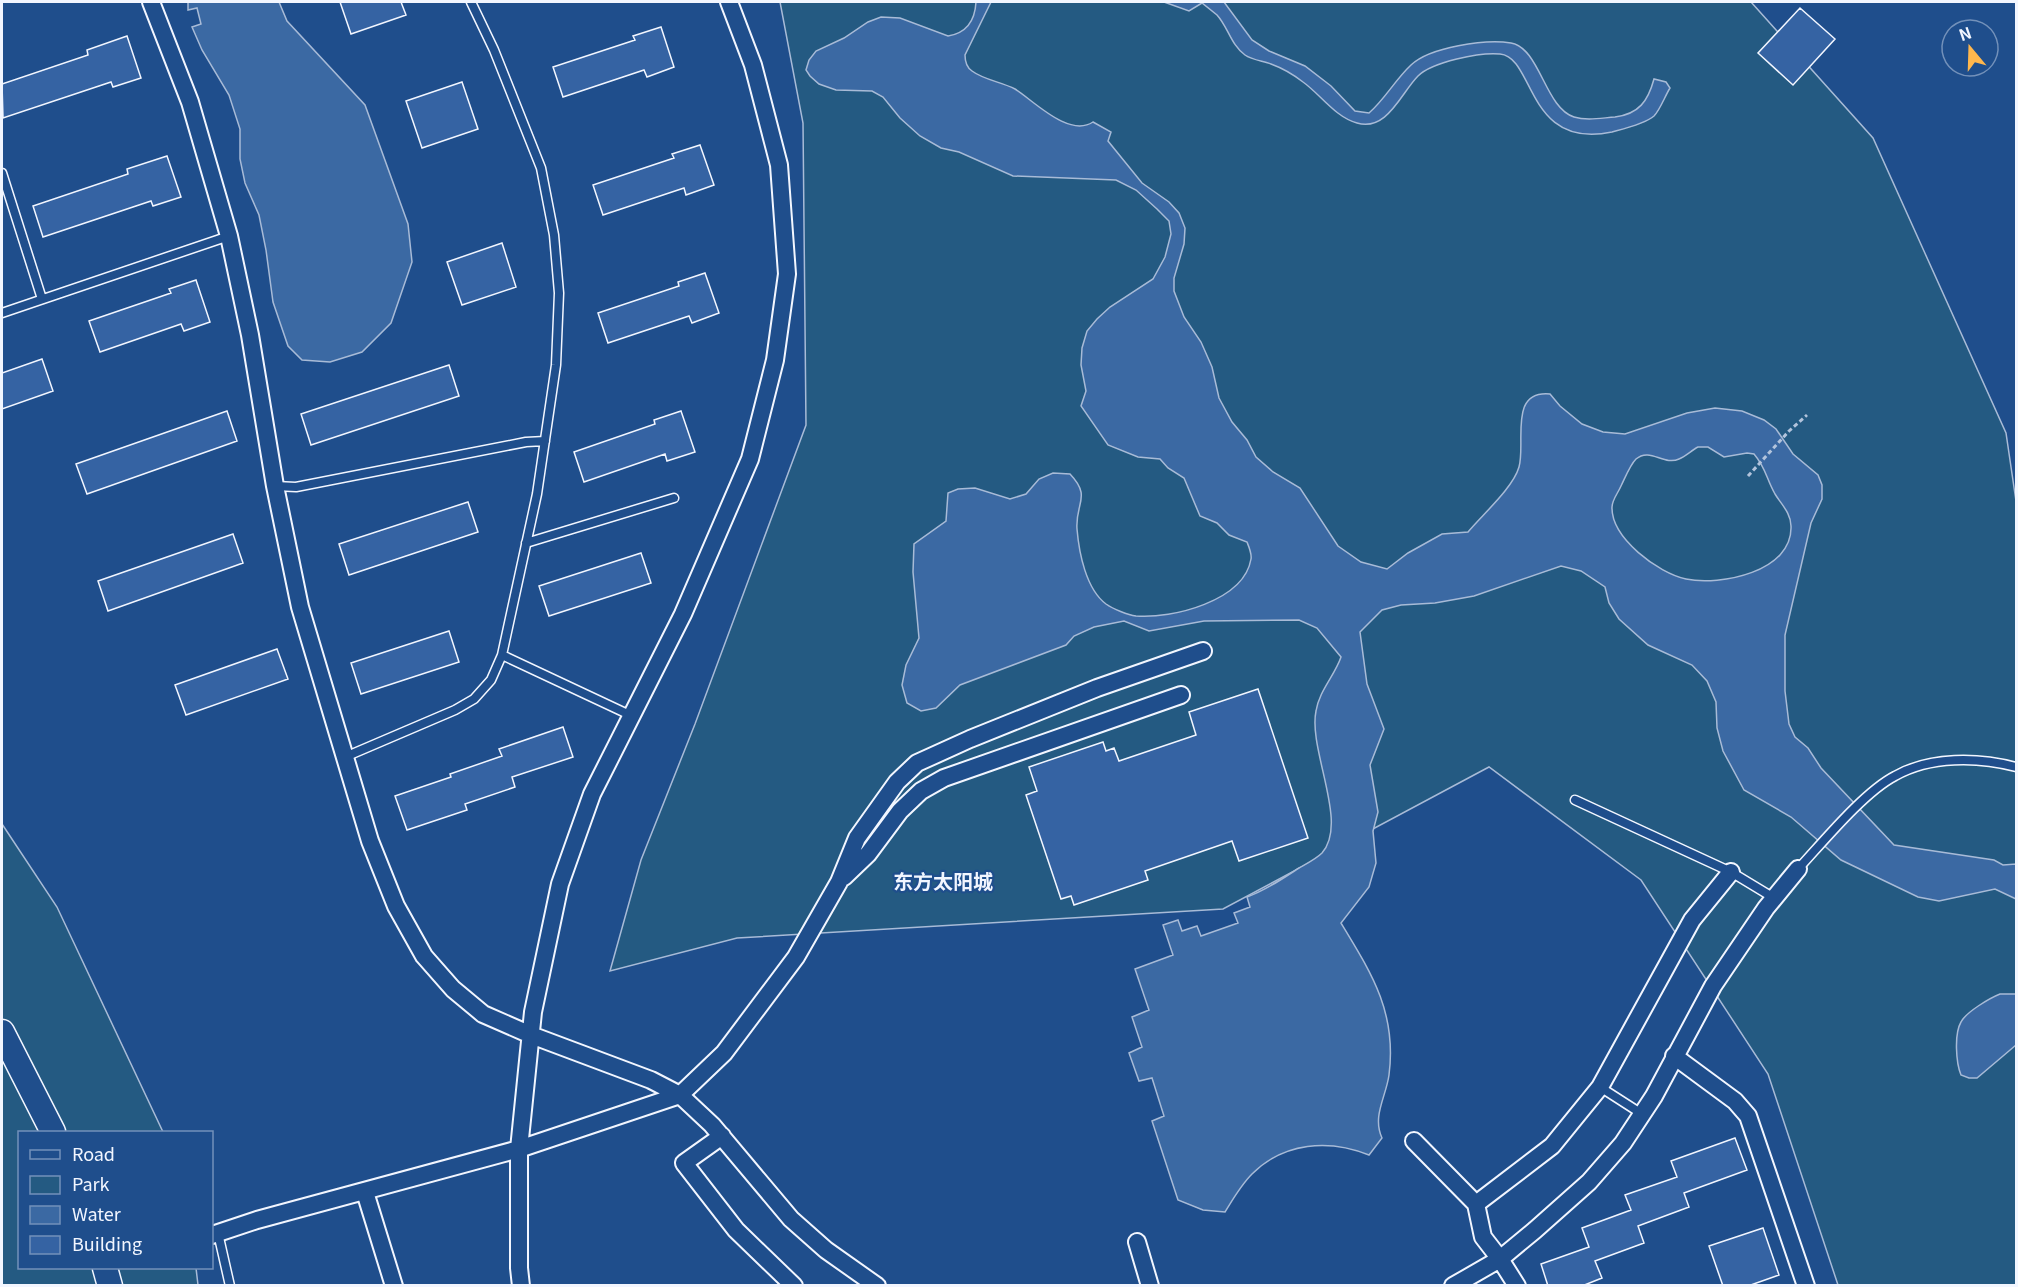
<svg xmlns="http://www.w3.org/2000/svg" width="2018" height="1287" viewBox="0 0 2018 1287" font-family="Georgia,'Noto Sans SC',serif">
  <rect width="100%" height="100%" fill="#1f4e8c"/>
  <path fill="#245a82" stroke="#a8bbd7" stroke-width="1.5" d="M780,2H1751L1873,138L2006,433L2016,501V1285H1838L1768,1074L1641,880L1489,767L1223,909L737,938L610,971L641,860L695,724L806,425L803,123Z
    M2,824L57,907L163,1132H20V1268H196L198,1285H2Z"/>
  <path fill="#3b69a3" stroke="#a8bbd7" stroke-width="1.5" fill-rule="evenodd" d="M188,2H279L287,21L365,105L408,224L412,262L391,323L362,352L330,362L302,360L288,346L273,302L266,250L259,215L245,183L240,159V129L229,95L202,50L192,27L201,24L197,8L188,10Z
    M976,2H991L965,55C965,61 966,67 972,71C984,80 1002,82 1015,89C1034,101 1069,138 1093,122L1111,132L1108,141L1142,183L1169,202L1179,213L1185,228L1184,244L1174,278V291L1184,317L1201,342L1212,367L1219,398L1232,422L1247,440L1256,457L1273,472L1300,488L1338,546L1361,562L1387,569L1408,553L1442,534L1468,532C1482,515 1513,488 1519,467C1526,443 1508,390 1550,394L1560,406L1582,424L1603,432L1625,434L1687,413L1715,408L1742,411L1764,420L1776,429L1793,454L1818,475L1822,485V499L1811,523L1785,635V691L1789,724L1795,737L1808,748L1821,768L1894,845L1994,860L2003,865L2016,864V899L1995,889L1939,901L1918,897L1841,860L1791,817L1744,790L1723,751L1717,728L1716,702L1707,681L1692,665L1648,645L1619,619L1609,603L1605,587L1581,571L1561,566L1474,596L1435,603L1401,605L1382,610L1360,632L1367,684L1384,729L1370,765L1378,812L1373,831L1376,863L1369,887L1341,923C1372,974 1397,1013 1389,1075C1386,1097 1372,1116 1382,1138L1369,1155C1329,1139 1284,1142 1252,1174C1241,1185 1233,1199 1225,1212L1203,1210L1178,1200L1152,1121L1164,1116L1152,1078L1139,1081L1129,1053L1142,1047L1132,1017L1149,1010L1135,969L1173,955L1163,925L1178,920L1182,931L1197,926L1201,936L1238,923L1234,913L1250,907L1247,897C1266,890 1282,879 1299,868C1306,864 1316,859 1322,853C1349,823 1308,750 1316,711C1319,691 1335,675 1341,657L1317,628L1299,620L1204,621L1149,631L1124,621L1094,627L1074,636L1066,645L960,685L936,708L921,711L907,703L902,685L906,665L919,638L913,572L914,544L946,521L948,493L958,489L975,488L1010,499L1026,494L1039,479L1053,473L1070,474C1092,497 1075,503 1077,529C1079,553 1086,589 1106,604C1113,609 1128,615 1136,616C1172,619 1244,601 1251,559C1252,554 1249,547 1247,542L1229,535L1217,523L1200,516L1184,478L1168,468L1160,459L1138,457L1108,445L1081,406L1086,391L1081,365L1082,348L1087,331L1097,319L1110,307L1153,279L1165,257L1171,234L1169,221L1157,209L1136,190L1116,180L1013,176L959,152L941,148L920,136L900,118L883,97L872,91L836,90L819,84L810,76L806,70L809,60L816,51L844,38L868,22L881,17L900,18L948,36C967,33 975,20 976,2ZM1698,447H1708L1724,457L1747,453L1754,454C1766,468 1766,478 1775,494C1781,504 1791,513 1791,526C1793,572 1720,586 1686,579C1658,573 1611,538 1612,507C1612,500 1618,493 1621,486C1625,478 1630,465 1636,459C1650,447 1664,466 1679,459C1686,456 1692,450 1698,447Z
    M1164,2H1224L1252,40L1269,51L1305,66L1331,86L1355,111L1369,113C1385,99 1395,80 1411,65C1430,47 1485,39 1511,43C1540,48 1545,108 1574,117C1587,121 1601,118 1615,117C1639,114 1648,101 1654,79L1666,82L1670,88C1665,96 1660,110 1654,116C1645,124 1623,129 1612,132C1526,150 1535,57 1500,54C1480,52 1432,62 1418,76C1401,93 1387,132 1357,123C1335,117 1320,94 1303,82C1294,75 1282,68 1271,64C1263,61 1252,60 1245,55C1231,45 1228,27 1217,15C1212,11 1207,7 1202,3L1189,11Z
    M2000,994H2016V1045L1977,1078H1969L1961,1075C1956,1063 1954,1034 1961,1022C1966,1012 1990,998 2000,994Z"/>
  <path fill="#3563a3" stroke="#f2f6ff" stroke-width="1.5" d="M340,2H401L406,15L351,34Z
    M1800,8L1835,39L1793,85L1758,53Z
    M661,27L674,67L647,77L644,70L563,97L553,67L635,40L633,36Z
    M127,36L141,78L113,87L111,82L3,118L2,84L88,55L87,50Z
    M462,82L478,129L422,148L406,101Z
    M700,145L714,185L686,195L684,188L603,215L593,185L674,158L672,154Z
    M167,156L181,197L153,206L151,201L43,237L33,206L128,174L127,169Z
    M502,243L516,287L462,305L447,262Z
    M705,273L719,313L692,323L689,316L608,343L598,313L679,286L678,282Z
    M196,280L210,322L184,331L181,324L100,352L89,321L171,293L169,289Z
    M42,359L53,391L2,409V373Z
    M449,365L459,396L311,445L301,414Z
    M227,411L237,441L87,494L76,464Z
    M681,411L695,452L667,461L665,454L584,482L574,452L655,424L654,420Z
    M468,502L478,532L349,575L339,544Z
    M233,534L243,563L108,611L98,581Z
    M641,553L651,583L549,616L539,586Z
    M449,631L459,662L361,694L351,663Z
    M277,649L288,679L186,715L175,685Z
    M1258,689L1308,838L1239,861L1232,841L1145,871L1148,880L1074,905L1071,896L1061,899L1026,795L1037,791L1029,767L1103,742L1106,751L1114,748L1119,761L1196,735L1189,712Z
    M563,727L573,757L512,777L515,787L465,804L467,810L407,830L395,796L451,777L450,774L502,756L499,749Z
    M1735,1138L1747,1170L1684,1193L1689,1207L1638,1226L1644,1243L1595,1261L1602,1278L1582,1286H1548L1541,1264L1589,1247L1582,1228L1631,1210L1625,1195L1677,1177L1671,1161Z
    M1763,1228L1779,1275L1748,1286H1723L1709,1246Z"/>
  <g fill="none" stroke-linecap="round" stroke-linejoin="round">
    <g stroke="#f2f6ff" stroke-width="11">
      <path id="service" d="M2,173L42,299
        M2,313L229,236
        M275,486L296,487L526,442L545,441
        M526,543L674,498
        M502,655L632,716
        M345,757L455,710L474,699L491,680L502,655L537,494L556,365L559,293L554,235L541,168L494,50L471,2
        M1575,800L1731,872L1774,898
        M1798,869C1823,842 1864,792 1895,776C1930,756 1978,757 2016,767
        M1600,1087L1642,1114
        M218,1233L230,1286"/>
    </g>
    <g stroke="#f2f6ff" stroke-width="20">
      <path id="minor" d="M151,2L190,102L229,236L250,335L275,486L300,607L370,841L396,906L424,956L453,989L483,1014L531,1035L651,1080L680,1095L712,1125L791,1219L826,1250L877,1286
        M844,877L868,854L900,811L921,791L944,778L1181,695
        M1674,1056L1735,1101L1748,1116L1806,1286
        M722,1136L684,1163L736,1230L794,1286
        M1414,1141L1476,1204L1483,1237L1500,1259L1517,1286
        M365,1192L394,1286
        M1476,1204L1552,1146L1600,1087L1692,920L1731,872
        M212,1235L257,1220L519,1149L680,1095L724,1053L796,957L839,882L857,838L897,782L917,763L970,739L1097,688L1203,651
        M1137,1242L1150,1286
        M521,1286L519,1268V1149L533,1012L560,884L592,794L683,614L750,459L775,360L787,274L779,165L753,65L729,2
        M1453,1286L1500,1259L1535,1230L1589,1182L1623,1143L1654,1096L1713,986L1766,908L1798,869"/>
    </g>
    <g stroke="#f2f6ff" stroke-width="27">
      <path id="secondary" d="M2,1032L53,1132
        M105,1268L110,1286"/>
    </g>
    <path stroke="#b3c4dc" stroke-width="3" stroke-dasharray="4.5 3" stroke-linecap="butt" d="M1748,476L1789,431L1807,415"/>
    <use href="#service" stroke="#1f4e8c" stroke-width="8"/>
    <use href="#minor" stroke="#1f4e8c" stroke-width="16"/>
    <use href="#secondary" stroke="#1f4e8c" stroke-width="24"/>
  </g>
  <g text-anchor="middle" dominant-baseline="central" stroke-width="4.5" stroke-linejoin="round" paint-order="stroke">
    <g font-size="20" font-weight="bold" fill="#f2f6ff" stroke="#1f4e8c">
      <text x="943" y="880">东方太阳城</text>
    </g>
  </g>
  <rect width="2018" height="1287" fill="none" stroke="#f2f6ff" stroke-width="6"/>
  <rect x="18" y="1131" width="195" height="138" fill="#1f4e8c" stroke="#7391ba" stroke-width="1.5"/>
  <rect x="30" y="1150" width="30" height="9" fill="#1f4e8c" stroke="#7391ba" stroke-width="1.5"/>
  <text x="72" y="1161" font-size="18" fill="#f2f6ff">Road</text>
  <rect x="30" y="1176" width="30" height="18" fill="#245a82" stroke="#7391ba" stroke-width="1.5"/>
  <text x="72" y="1191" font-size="18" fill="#f2f6ff">Park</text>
  <rect x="30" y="1206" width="30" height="18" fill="#3b69a3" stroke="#7391ba" stroke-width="1.5"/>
  <text x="72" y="1221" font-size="18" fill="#f2f6ff">Water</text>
  <rect x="30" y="1236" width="30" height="18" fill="#3563a3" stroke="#7391ba" stroke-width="1.5"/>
  <text x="72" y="1251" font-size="18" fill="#f2f6ff">Building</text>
  <g transform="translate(1970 48) rotate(341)"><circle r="28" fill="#1f4e8c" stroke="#7391ba" stroke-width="1.5"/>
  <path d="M0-4.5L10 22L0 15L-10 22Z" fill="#ffb74d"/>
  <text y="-9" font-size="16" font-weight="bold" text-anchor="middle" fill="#f2f6ff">N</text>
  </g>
</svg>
